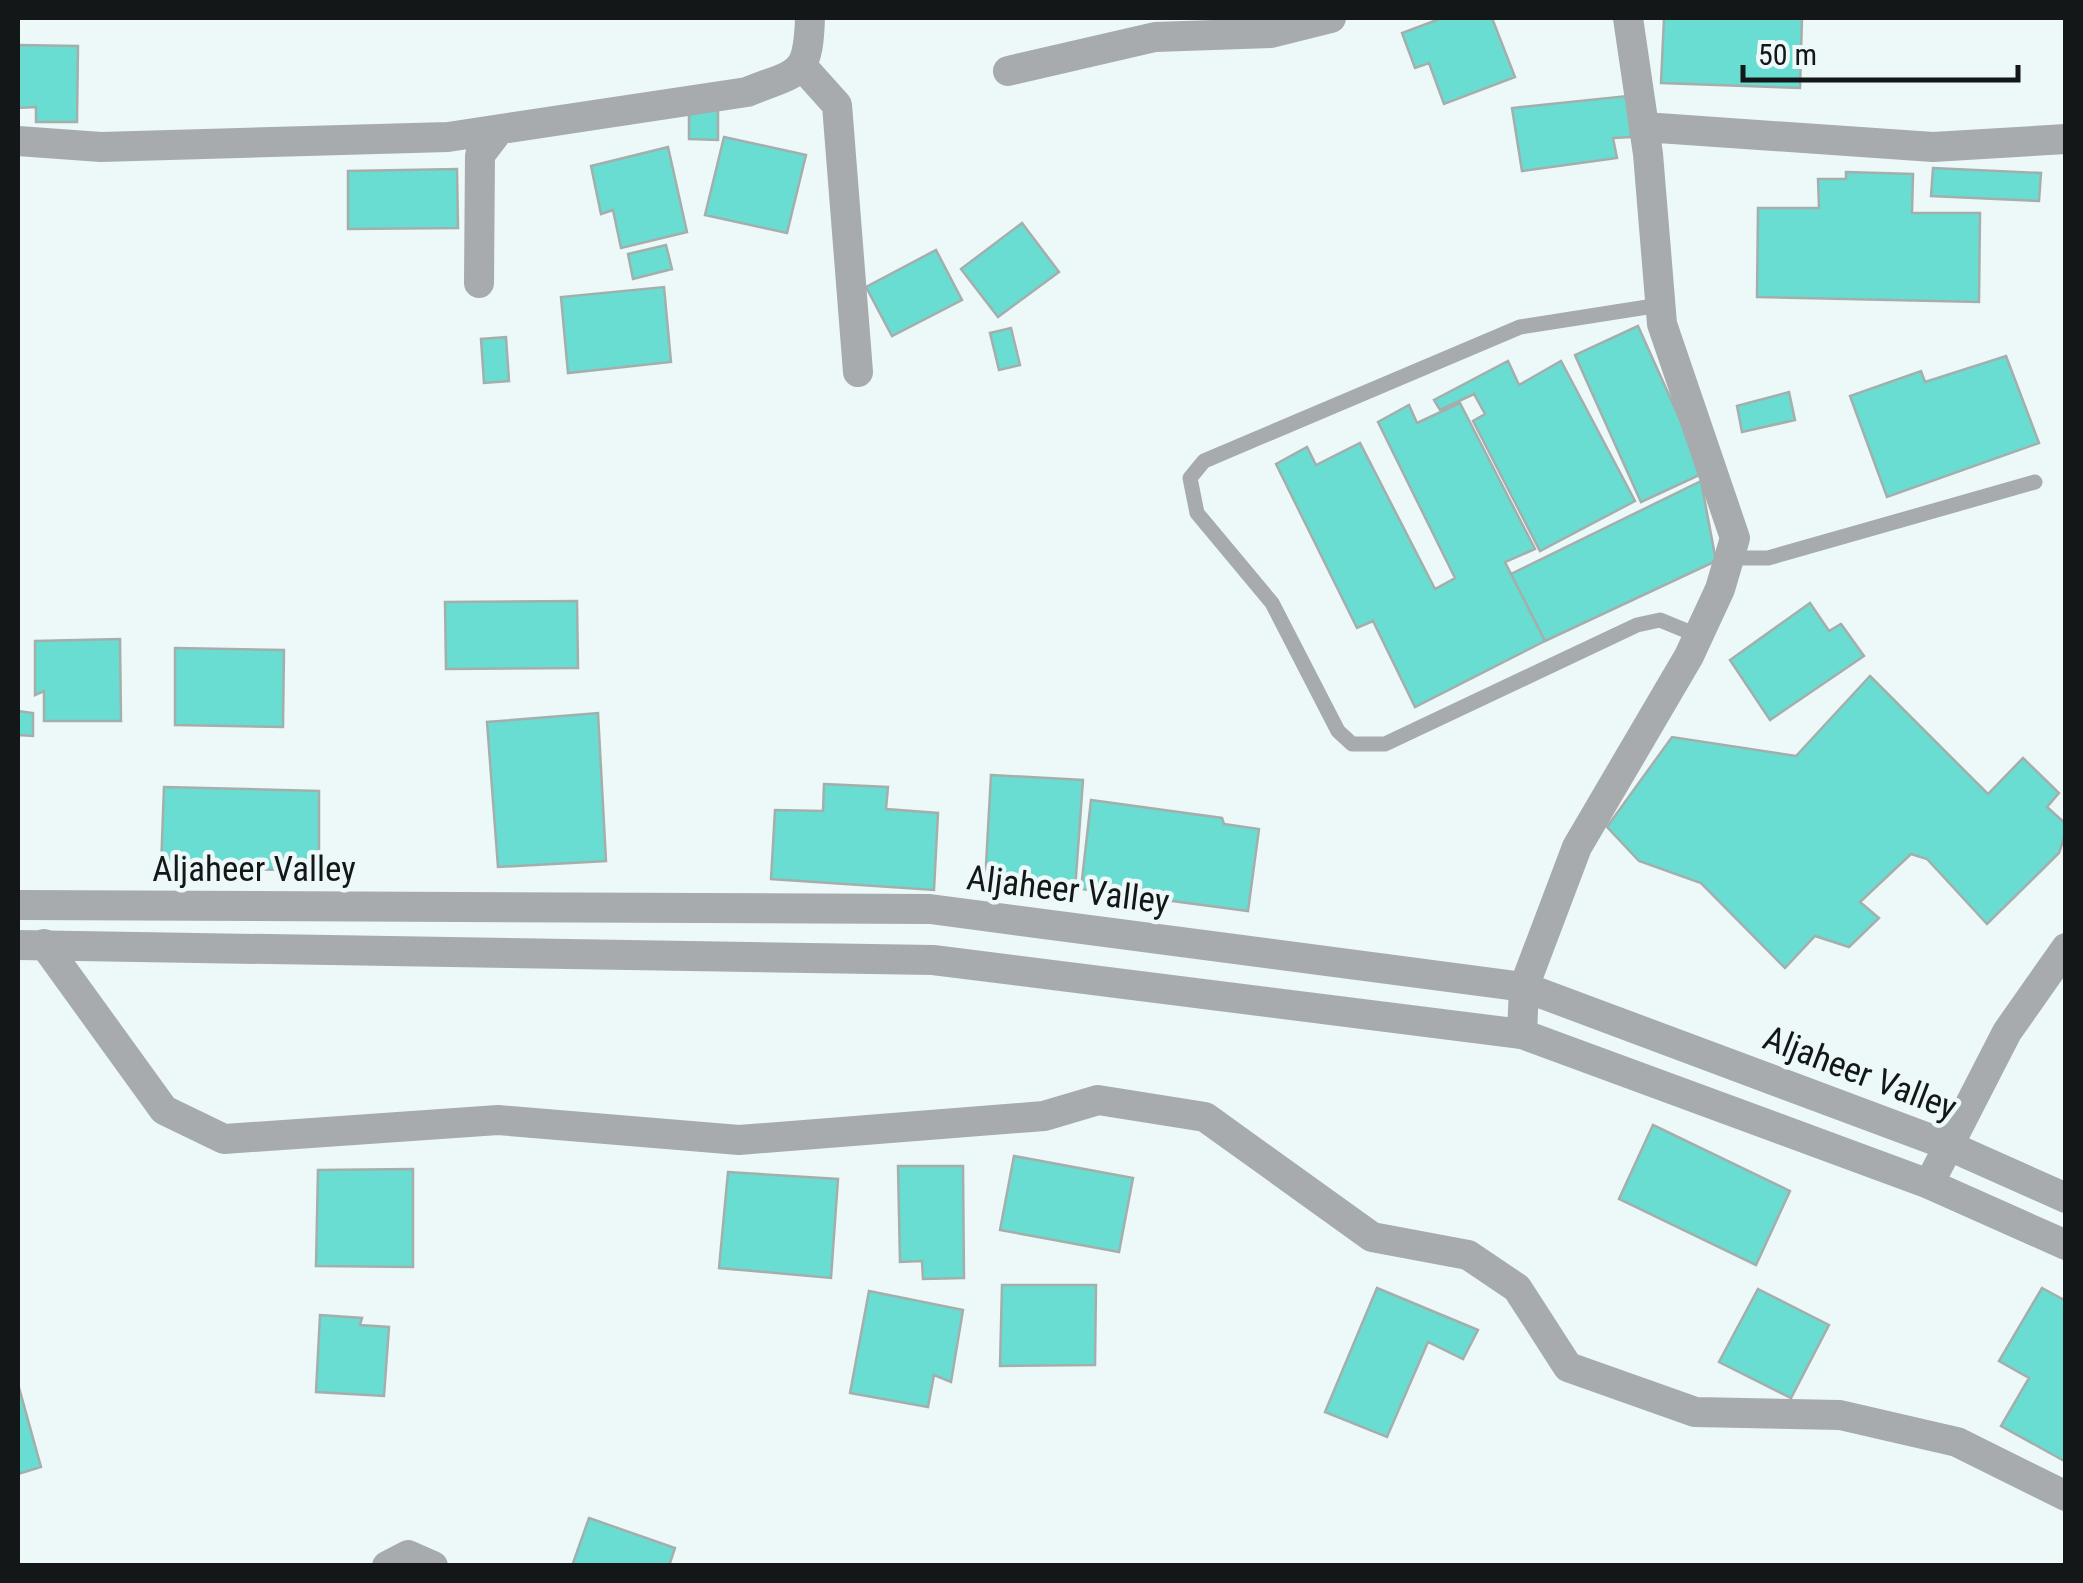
<svg xmlns="http://www.w3.org/2000/svg" width="2083" height="1583" viewBox="0 0 2083 1583" font-family="'Roboto Condensed',sans-serif">
  <rect width="100%" height="100%" fill="#edf8f9"/>
  <path fill="#69ddd1" stroke="#a4afad" stroke-width="2.5" d="M1442,18H1492L1515,77L1444,104L1429,63L1415,68L1402,33Z
    M1664,18H1802L1800,88L1661,83Z
    M18,45L78,46L77,122H36V107L18,108Z
    M1627,96L1631,137L1613,138L1617,158L1522,171L1512,108Z
    M689,108H718V140L689,139Z
    M724,137L806,155L787,233L705,215Z
    M668,147L687,232L621,248L613,210L601,214L591,166Z
    M1933,168L2041,173L2039,201L1931,196Z
    M457,169L458,228L348,229V171Z
    M1846,172L1913,174L1912,213H1980L1979,302L1757,297L1758,208H1819L1818,179H1846Z
    M1022,223L1059,272L998,317L961,269Z
    M666,245L672,269L633,279L628,254Z
    M936,250L962,300L892,336L866,287Z
    M664,287L671,362L568,373L561,297Z
    M1638,326L1704,473L1641,502L1575,355Z
    M1011,328L1020,365L999,370L990,333Z
    M506,337L509,381L484,383L481,339Z
    M2006,356L2039,443L1887,497L1850,396L1921,371L1925,382Z
    M1508,361L1519,385L1561,361L1635,501L1540,551L1473,421L1485,414L1474,394L1440,410L1434,400Z
    M1789,392L1795,420L1742,432L1737,406Z
    M1460,403L1535,549L1505,562L1545,641L1415,707L1373,621L1357,628L1276,464L1307,447L1316,465L1360,443L1435,589L1455,578L1378,422L1409,405L1417,423Z
    M1701,481L1716,561L1545,641L1511,574Z
    M577,601L578,668L446,669L445,602Z
    M1810,603L1829,631L1841,624L1864,656L1770,720L1730,660Z
    M120,639L121,721H44V691L35,695V641Z
    M175,648L284,650L283,727L175,725Z
    M1870,676L1988,794L2023,758L2059,793L2047,807L2066,824V832L2059,853L1987,924L1927,859L1911,854L1860,902L1879,918L1849,947L1815,936L1785,968L1701,883L1639,861L1607,827L1672,737L1796,756Z
    M18,711L33,713V736L18,735Z
    M598,713L606,861L498,867L487,722Z
    M991,775L1083,780L1075,890L985,883Z
    M824,784L888,787L886,809L938,813L934,890L771,879L775,810L823,811Z
    M164,787L319,791V871L161,867Z
    M1091,800L1222,818L1224,824L1259,829L1248,911L1081,889Z
    M1653,1125L1790,1191L1756,1265L1619,1199Z
    M1014,1156L1133,1178L1119,1252L1000,1230Z
    M898,1166H963L964,1278L923,1279L922,1261L900,1262Z
    M413,1169V1267L316,1266L318,1170Z
    M728,1172L838,1179L831,1278L719,1268Z
    M1002,1285H1096L1095,1365L1000,1366Z
    M1377,1288L1478,1330L1463,1359L1428,1342L1387,1437L1325,1412Z
    M2042,1288L2066,1301V1462L2001,1426L2029,1378L1999,1361Z
    M1758,1289L1829,1325L1791,1398L1719,1362Z
    M869,1291L963,1310L951,1382L934,1375L928,1407L850,1393Z
    M320,1315L362,1318L360,1325L389,1327L384,1396L316,1392Z
    M18,1384L41,1467L18,1474Z
    M589,1518L675,1548L669,1566H572Z"/>
  <g fill="none" stroke-linecap="round" stroke-linejoin="round">
    <path stroke="#a7abad" stroke-width="15" d="M1660,305L1520,327L1204,461L1190,478L1197,513L1272,603L1338,731L1352,744H1385L1637,625L1660,620L1699,636
      M1729,558H1768L2035,482"/>
    <path stroke="#a7abad" stroke-width="30" d="M802,66L837,105L858,372
      M1008,71L1155,37L1271,33L1331,18
      M1644,127L1933,147L2066,139
      M18,141L101,147L448,137L747,92C799,71 808,78 810,18
      M479,283L480,155L499,130
      M44,944L164,1110L224,1139L498,1120L739,1140L1044,1116L1098,1100L1205,1117L1372,1237L1468,1255L1517,1288L1568,1367L1695,1412L1840,1415L1957,1442L2066,1496
      M1522,1034L1524,987L1577,847L1689,656L1720,589L1735,538L1662,324L1648,154L1628,18
      M1929,1184L2007,1032L2066,948
      M387,1566L408,1555L433,1566"/>
    <path stroke="#a7abad" stroke-width="30" d="M18,905L930,909L1524,987L1947,1145L2066,1198
      M18,945L933,960L1522,1034L1929,1184L2066,1245"/>
  </g>
  <g text-anchor="middle" dominant-baseline="central" stroke-width="9" stroke-linejoin="round" paint-order="stroke">
    <g font-size="35" fill="#141718" stroke="#edf8f9">
      <text x="254" y="869">Aljaheer Valley</text>
      <text transform="translate(1068 890) rotate(7)">Aljaheer Valley</text>
      <text transform="translate(1860 1073) rotate(21)">Aljaheer Valley</text>
    </g>
  </g>
  <rect width="2083" height="1583" fill="none" stroke="#141718" stroke-width="40"/>
  <path d="M1743 65v15h275v-15" fill="none" stroke="#141718" stroke-width="5"/>
  <text x="1758" y="65" font-size="30" fill="#141718" stroke="#edf8f9" stroke-width="8" paint-order="stroke">50 m</text>
</svg>
